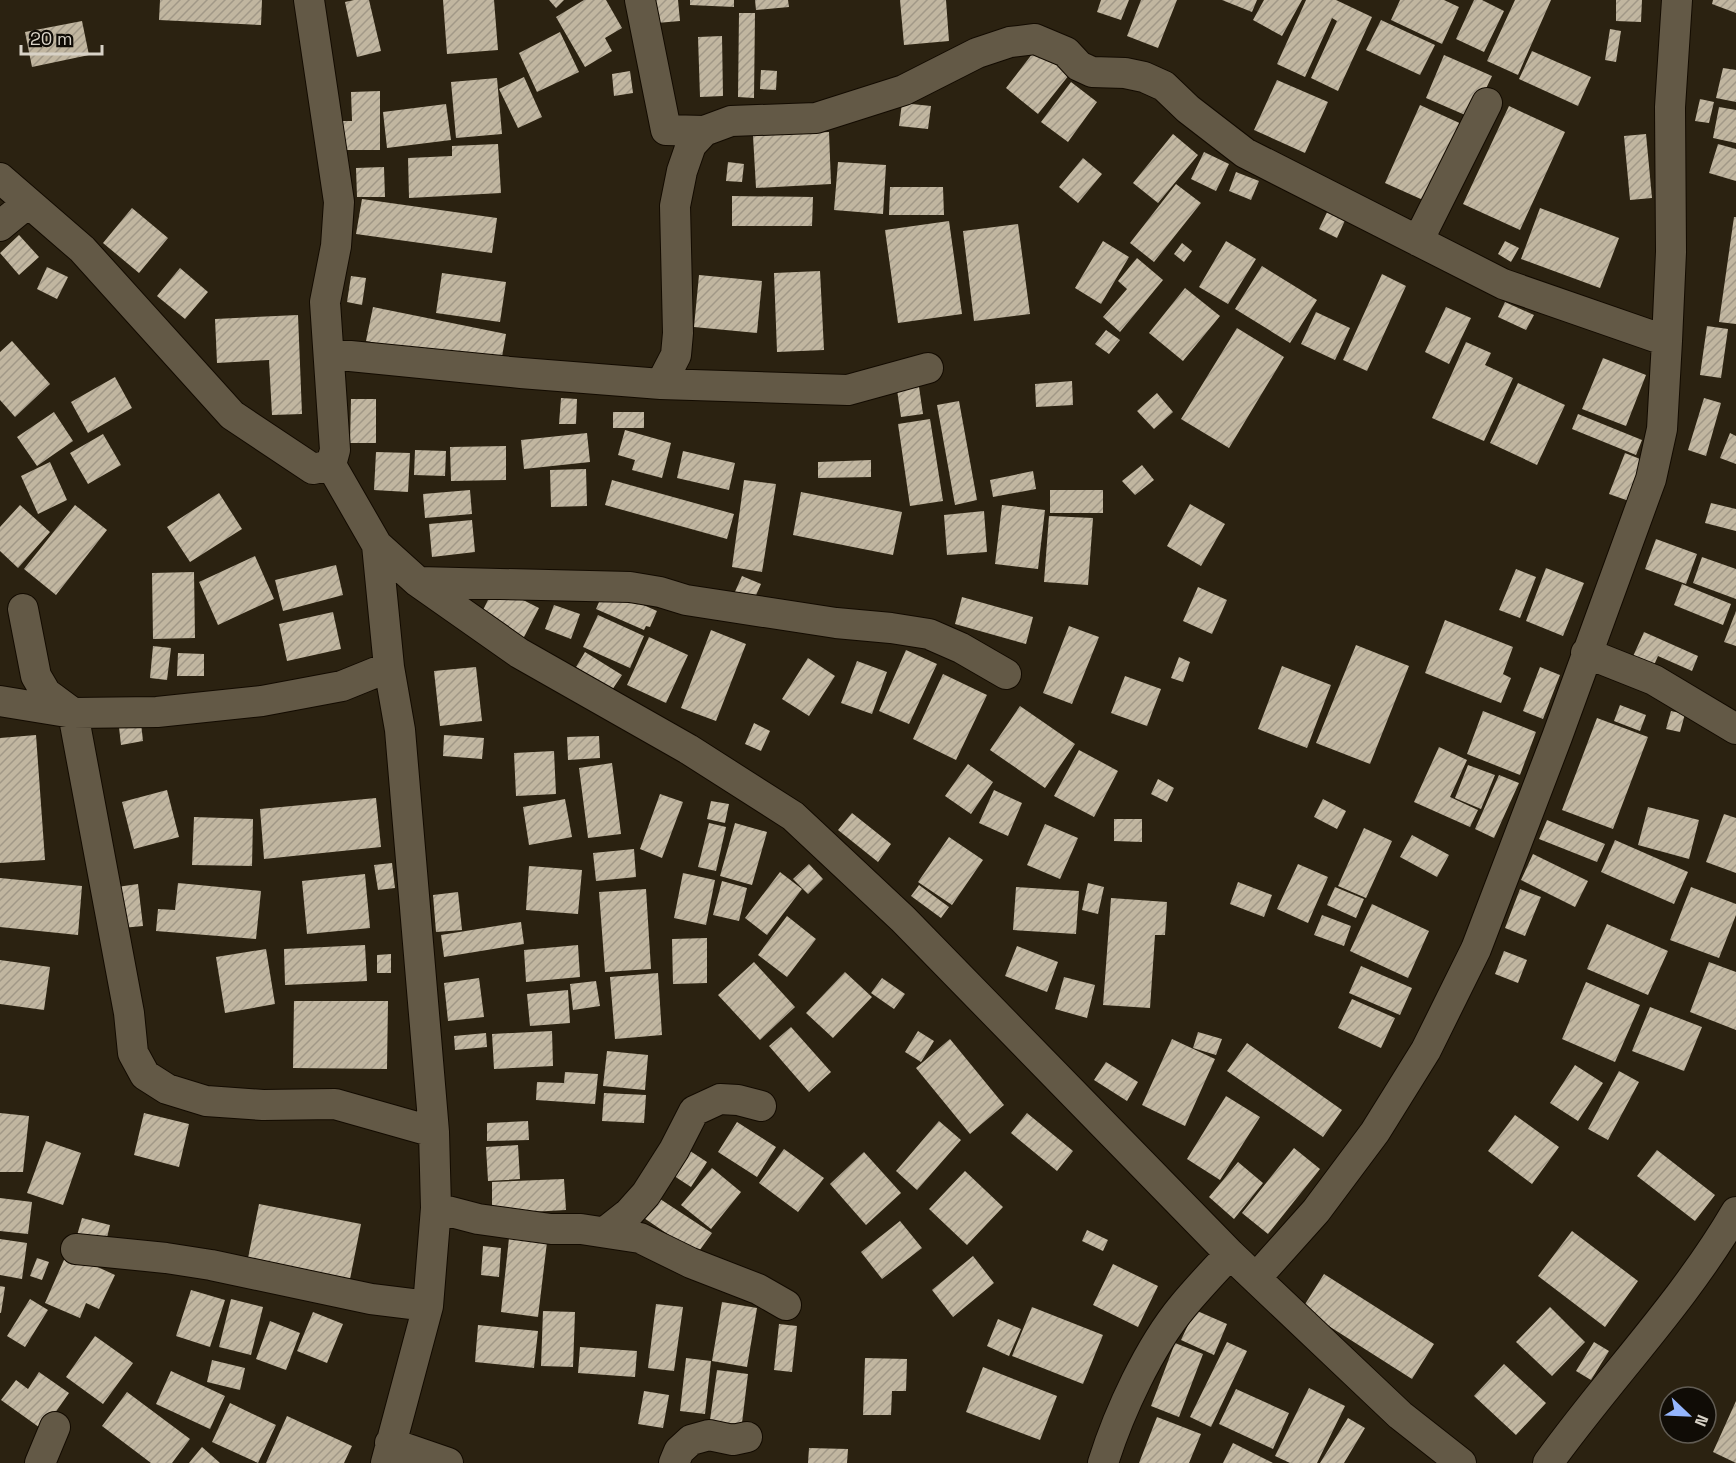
<svg xmlns="http://www.w3.org/2000/svg" width="1736" height="1463" viewBox="0 0 1736 1463" font-family="'Space Grotesk',sans-serif">
  <defs>
    <pattern id="building-hatch" width="6" height="6" patternUnits="userSpaceOnUse" patternTransform="scale(1.5)"><rect width="6" height="6" fill="#c1b6a0"/><path d="M-1 1l2-2M0 6l6-6M5 7l2-2" fill="none" stroke="#a19887"/></pattern>
  </defs>
  <rect width="100%" height="100%" fill="#2b2211"/>
  <path fill="url(#building-hatch)" d="M160,0H262L261,25L159,20Z
    M354,0H369L381,51L357,57L345,2Z
    M443,0H494L498,50L447,54Z
    M549,0H564L556,8Z
    M584,0H606L622,28L605,38L612,51L585,67L556,17Z
    M643,0H678L680,21L645,24Z
    M690,0H734V7L690,5Z
    M755,0H788L789,7L756,10Z
    M900,0H946L949,41L904,45Z
    M1101,0H1129L1121,20L1097,12Z
    M1141,0H1177L1158,48L1127,36Z
    M1222,0H1257L1252,12Z
    M1264,0H1302L1282,36L1253,20Z
    M1306,0H1336L1372,17L1338,91L1311,78L1337,21L1332,18L1305,77L1277,64Z
    M1400,0H1444L1459,7L1442,44L1391,20Z
    M1474,0H1482L1504,11L1484,52L1456,39Z
    M1515,0H1551L1518,75L1487,61Z
    M1616,0H1642L1641,22L1616,21Z
    M1713,0H1736V13L1712,4Z
    M739,13H755L754,98L738,97Z
    M1381,20L1435,45L1420,75L1366,50Z
    M82,21L89,55L32,67L25,32Z
    M1610,29L1621,31L1616,62L1605,60Z
    M560,32L579,72L537,92L519,53Z
    M722,36L723,96L700,97L698,37Z
    M1036,49L1069,75L1038,114L1006,88Z
    M1532,51L1591,77L1578,106L1519,79Z
    M1444,55L1492,76L1472,118L1426,98Z
    M1723,68L1736,70V102L1716,98Z
    M761,70L777,71L776,90L760,89Z
    M630,71L633,93L614,96L612,74Z
    M524,77L542,117L518,128L499,89Z
    M497,78L502,134L456,138L451,82Z
    M1277,80L1328,102L1305,153L1254,130Z
    M1071,82L1097,102L1068,142L1041,122Z
    M380,91V150H341V121H352L351,92Z
    M1700,99L1714,102L1709,123L1695,121Z
    M902,103L931,106L928,129L899,126Z
    M446,104L451,140L387,148L383,112Z
    M1420,105L1466,126L1432,204L1385,183Z
    M1509,106L1565,132L1520,230L1463,204Z
    M1719,107L1736,110V143L1713,138Z
    M829,132L831,184L756,188L753,136Z
    M1173,134L1198,155L1158,203L1133,183Z
    M1646,134L1652,198L1630,200L1624,136Z
    M498,144L501,193L409,198L408,158L452,156V146Z
    M1718,144L1736,149V181L1709,173Z
    M1204,152L1229,164L1216,191L1191,179Z
    M1083,158L1102,174L1078,203L1059,187Z
    M728,162L744,164L742,182L726,181Z
    M838,162L886,165L883,214L834,210Z
    M384,167L385,197H357L356,168Z
    M1236,172L1259,181L1251,200L1229,191Z
    M1176,184L1201,203L1154,262L1130,243Z
    M890,187H943L944,215H889Z
    M732,196L813,197L812,226H732Z
    M362,199L497,218L492,253L356,234Z
    M132,208L168,238L139,273L103,243Z
    M1329,208L1347,216L1337,238L1319,229Z
    M1540,208L1619,238L1600,288L1521,259Z
    M1734,217H1736V324L1719,322Z
    M949,221L962,314L898,323L885,230Z
    M1018,224L1030,314L974,321L963,231Z
    M19,235L39,257L19,275L0,253Z
    M1103,241L1129,257L1101,304L1075,288Z
    M1226,241L1256,259L1228,304L1199,287Z
    M1505,241L1519,248L1511,262L1498,254Z
    M1182,243L1192,251L1184,262L1174,254Z
    M1137,258L1163,280L1120,332L1103,317L1127,289L1118,281Z
    M1262,266L1317,300L1290,343L1235,309Z
    M47,267L68,277L57,299L37,289Z
    M180,268L208,292L185,319L157,296Z
    M820,271L824,350L777,352L774,273Z
    M442,273L506,282L500,322L436,313Z
    M1382,274L1406,286L1367,371L1343,360Z
    M699,275L762,281L757,333L694,327Z
    M351,276L366,278L362,305L347,302Z
    M1185,288L1220,316L1183,361L1149,333Z
    M1505,302L1534,315L1526,330L1498,317Z
    M373,307L506,334L500,368L366,341Z
    M1446,307L1471,318L1449,364L1425,352Z
    M1316,312L1350,328L1335,360L1301,344Z
    M298,315L302,414L272,415L269,360L217,363L215,319Z
    M1707,326L1728,329L1721,378L1700,375Z
    M1237,328L1284,357L1229,448L1181,419Z
    M1106,330L1120,340L1109,354L1095,344Z
    M12,341L50,384L15,417L0,400V352Z
    M1466,342L1491,353L1485,365L1513,378L1484,441L1432,418Z
    M1603,358L1646,375L1626,426L1582,409Z
    M115,377L132,408L88,433L71,402Z
    M918,380L923,414L901,417L896,383Z
    M1072,381L1073,405L1036,407L1035,384Z
    M1518,383L1565,405L1537,465L1490,443Z
    M1157,393L1173,412L1154,429L1137,411Z
    M561,398L577,399L576,424H559Z
    M1704,398L1721,403L1706,456L1688,450Z
    M351,399H376V443H350Z
    M959,401L977,500L955,505L937,405Z
    M54,412L73,441L37,466L17,437Z
    M613,412H644V428H613Z
    M1578,414L1642,440L1636,455L1572,429Z
    M930,419L943,501L910,506L898,424Z
    M625,430L671,443L662,478L632,470L635,460L618,455Z
    M587,433L590,462L524,469L521,440Z
    M1730,433L1736,436V464L1720,458Z
    M103,434L121,465L88,484L70,453Z
    M506,446V480L451,481L450,447Z
    M415,450L446,451L445,476L414,475Z
    M683,451L735,463L729,490L677,478Z
    M376,452L410,453L408,492L374,490Z
    M1625,453L1645,461L1629,501L1609,494Z
    M871,460V477L818,478V462Z
    M50,462L67,500L38,514L21,476Z
    M1142,465L1154,480L1135,495L1122,481Z
    M586,469L587,506L551,507L550,470Z
    M1033,471L1036,489L993,497L990,480Z
    M612,480L734,514L727,539L605,505Z
    M744,480L776,484L762,572L732,567Z
    M470,490L472,514L425,518L423,494Z
    M1050,490H1103V513H1050Z
    M801,492L902,512L893,555L793,535Z
    M219,493L242,529L190,562L167,527Z
    M1711,503L1736,509V531L1705,523Z
    M1190,504L1225,524L1201,566L1167,546Z
    M20,505L50,532L18,568L0,551V527Z
    M75,505L107,530L56,595L24,569Z
    M1002,505L1045,510L1038,569L995,564Z
    M984,511L987,552L947,555L944,515Z
    M1049,516L1093,518L1088,585L1044,582Z
    M472,520L475,552L432,557L429,524Z
    M1656,539L1697,554L1686,584L1645,569Z
    M255,556L274,599L218,625L199,582Z
    M1702,557L1736,569V599L1693,583Z
    M336,565L343,595L283,611L275,580Z
    M1546,568L1584,583L1563,636L1526,621Z
    M1516,569L1536,577L1520,618L1499,610Z
    M194,572L195,638L153,639L152,573Z
    M742,576L761,584L753,602L734,594Z
    M1682,584L1731,604L1723,625L1674,605Z
    M495,586L539,608L523,639L479,618Z
    M1198,587L1227,600L1212,634L1183,621Z
    M605,588L657,611L650,627L646,626L644,630L596,609Z
    M962,597L1033,617L1026,644L955,624Z
    M554,605L580,614L571,639L545,629Z
    M1736,611V646L1724,642Z
    M333,612L341,649L287,661L279,624Z
    M598,615L644,636L630,668L583,647Z
    M1445,620L1513,647L1503,674L1511,678L1501,703L1425,673Z
    M1069,626L1099,637L1072,704L1043,693Z
    M711,630L746,644L716,721L681,708Z
    M1644,632L1698,656L1692,671L1658,656L1651,672L1630,663Z
    M649,637L688,655L666,703L627,685Z
    M1356,645L1409,666L1370,764L1316,743Z
    M153,646L171,648L167,680L150,678Z
    M906,650L937,664L909,724L879,711Z
    M585,652L622,675L612,690L576,667Z
    M178,653L204,654V676H177Z
    M1179,657L1190,662L1183,682L1171,678Z
    M808,658L835,676L809,716L782,699Z
    M857,661L887,672L872,714L841,703Z
    M1282,666L1331,685L1307,748L1258,729Z
    M476,667L482,721L440,726L434,671Z
    M1540,667L1560,675L1543,719L1523,711Z
    M943,674L987,695L956,760L913,739Z
    M1125,676L1161,689L1147,726L1111,713Z
    M1620,705L1646,715L1640,731L1614,721Z
    M1020,706L1075,744L1045,788L990,750Z
    M1483,711L1536,732L1520,775L1467,754Z
    M1671,711L1685,714L1680,732L1666,729Z
    M1597,718L1648,737L1613,829L1562,810Z
    M141,723L143,741L121,745L119,727Z
    M754,723L770,731L761,751L745,744Z
    M36,735L45,860L0,863V738Z
    M444,735L484,738L482,759L443,756Z
    M599,736L600,758L568,760L567,737Z
    M1439,747L1467,760L1450,797L1478,810L1470,827L1414,802Z
    M1079,750L1118,771L1094,817L1054,796Z
    M554,751L556,794L516,796L514,753Z
    M612,763L621,834L588,838L579,768Z
    M968,764L993,782L971,814L945,796Z
    M1468,765L1495,775L1481,809L1455,798Z
    M1499,775L1519,783L1494,838L1475,829Z
    M1158,779L1174,788L1167,802L1151,794Z
    M167,790L179,837L134,849L122,802Z
    M994,790L1022,803L1008,836L979,823Z
    M660,794L683,802L662,858L640,849Z
    M376,798L381,847L264,859L260,809Z
    M565,799L572,837L529,845L523,807Z
    M1323,799L1346,811L1337,829L1314,817Z
    M711,801L729,804L725,823L707,819Z
    M1648,807L1699,820L1689,859L1638,845Z
    M852,813L891,844L878,862L838,830Z
    M1724,814L1736,818V873L1706,862Z
    M194,817L253,819L252,866L192,865Z
    M1114,819H1142V842L1114,841Z
    M1547,820L1605,844L1597,862L1539,839Z
    M709,823L726,827L716,871L698,867Z
    M735,823L767,832L752,885L720,876Z
    M1045,824L1078,838L1060,879L1027,865Z
    M1364,828L1392,841L1366,898L1338,886Z
    M1412,835L1449,855L1437,877L1400,857Z
    M949,837L983,860L952,905L918,882Z
    M1615,840L1688,872L1674,904L1601,872Z
    M634,849L636,877L596,881L593,853Z
    M1533,854L1588,881L1575,907L1521,880Z
    M392,863L395,888L378,890L374,865Z
    M809,864L823,879L808,894L793,879Z
    M1298,864L1328,877L1308,923L1277,909Z
    M529,866L582,870L578,914L526,910Z
    M780,872L802,889L767,935L745,918Z
    M683,873L715,880L706,925L674,918Z
    M365,874L370,928L307,934L302,881Z
    M0,878L82,886L78,935L0,927Z
    M722,881L747,888L739,921L713,915Z
    M1238,882L1272,895L1264,917L1230,904Z
    M178,883L261,891L256,939L156,931L158,909L175,910Z
    M1088,883L1104,887L1098,914L1082,910Z
    M138,884L143,926L122,928L117,887Z
    M919,885L949,907L941,918L911,896Z
    M1016,887L1079,891L1076,934L1013,930Z
    M1335,887L1364,899L1356,918L1327,905Z
    M1691,887L1736,904V915L1719,958L1670,940Z
    M646,889L651,969L605,972L599,892Z
    M1520,889L1541,897L1525,936L1505,928Z
    M458,892L462,930L436,932L433,895Z
    M1111,898L1167,902L1165,935H1155L1150,1008L1103,1005Z
    M1372,904L1429,931L1408,978L1350,951Z
    M1322,915L1351,926L1344,946L1314,935Z
    M787,916L816,939L787,977L758,955Z
    M521,922L524,944L444,957L441,935Z
    M1607,924L1668,951L1648,995L1587,969Z
    M707,938V983L673,984L672,939Z
    M365,945L367,981L285,985L284,949Z
    M578,945L580,977L526,982L524,950Z
    M1017,946L1058,962L1047,992L1005,976Z
    M266,949L275,1004L225,1013L216,957Z
    M1504,951L1527,960L1518,983L1495,974Z
    M391,954V973H377V955Z
    M0,960L50,967L44,1010L0,1004Z
    M754,962L795,1007L760,1040L718,995Z
    M1709,962L1736,972V1030L1690,1012Z
    M1361,966L1412,988L1400,1015L1349,993Z
    M845,972L872,997L833,1038L806,1013Z
    M658,973L662,1035L615,1039L610,977Z
    M1064,977L1095,985L1087,1018L1055,1009Z
    M479,978L484,1017L448,1021L444,983Z
    M882,978L905,994L894,1009L871,993Z
    M596,981L600,1006L573,1010L570,984Z
    M1586,982L1640,1005L1615,1062L1562,1039Z
    M568,990L570,1023L530,1026L527,994Z
    M1352,999L1395,1018L1381,1048L1338,1028Z
    M294,1001H388L387,1069L293,1068Z
    M1650,1007L1702,1027L1684,1071L1632,1051Z
    M791,1027L831,1072L809,1092L769,1046Z
    M552,1031L553,1066L494,1069L492,1034Z
    M918,1031L934,1041L921,1062L905,1052Z
    M1198,1032L1222,1039L1216,1055L1193,1048Z
    M486,1033L487,1047L455,1050L454,1036Z
    M950,1039L1004,1105L970,1134L916,1068Z
    M1172,1039L1215,1059L1185,1126L1142,1105Z
    M1247,1043L1342,1110L1323,1137L1227,1071Z
    M607,1051L648,1055L645,1090L603,1086Z
    M1106,1062L1138,1082L1127,1101L1094,1080Z
    M1575,1065L1603,1083L1578,1121L1550,1103Z
    M1619,1071L1639,1082L1608,1140L1588,1129Z
    M565,1072L598,1074L595,1104L536,1100L537,1082L564,1083Z
    M604,1093L646,1095L644,1123L602,1121Z
    M1226,1096L1260,1117L1220,1180L1187,1159Z
    M0,1113L29,1116L23,1172H0Z
    M144,1113L189,1124L179,1167L134,1155Z
    M1027,1113L1073,1151L1057,1171L1011,1133Z
    M1515,1115L1559,1147L1532,1184L1488,1151Z
    M528,1121L529,1140L487,1141V1123Z
    M939,1121L961,1140L917,1190L896,1171Z
    M737,1122L776,1147L757,1177L718,1152Z
    M46,1141L81,1153L63,1205L27,1193Z
    M518,1145L520,1179L488,1181L486,1147Z
    M684,1147L707,1162L691,1187L668,1172Z
    M1294,1148L1320,1169L1268,1234L1242,1213Z
    M784,1149L824,1178L798,1212L759,1183Z
    M1657,1150L1715,1195L1695,1221L1637,1176Z
    M864,1152L901,1193L866,1225L830,1184Z
    M1238,1162L1263,1183L1234,1219L1209,1197Z
    M712,1168L741,1192L711,1229L681,1205Z
    M965,1171L1003,1207L967,1245L929,1209Z
    M564,1179L566,1210L492,1214V1182Z
    M654,1195L712,1233L697,1254L641,1216Z
    M0,1198L32,1202L28,1234L0,1231Z
    M259,1204L361,1224L350,1279L248,1258Z
    M82,1218L110,1225L105,1246L76,1239Z
    M900,1221L922,1248L882,1279L861,1252Z
    M1087,1230L1108,1240L1103,1251L1082,1241Z
    M1572,1231L1638,1281L1605,1327L1538,1276Z
    M509,1238L547,1242L538,1317L501,1312Z
    M0,1239L27,1243L22,1279L0,1275Z
    M483,1246L501,1248L499,1277L481,1275Z
    M67,1253L115,1275L99,1309L86,1303L80,1318L45,1303Z
    M973,1256L994,1283L953,1317L932,1290Z
    M37,1258L49,1262L42,1280L30,1276Z
    M1113,1264L1158,1286L1138,1327L1093,1305Z
    M1324,1274L1434,1344L1412,1379L1302,1309Z
    M0,1286L5,1287L1,1313H0Z
    M191,1290L225,1300L210,1347L176,1336Z
    M30,1299L48,1310L25,1347L7,1336Z
    M231,1299L263,1307L251,1355L219,1347Z
    M722,1302L757,1308L747,1367L712,1361Z
    M656,1304L683,1307L674,1371L648,1368Z
    M1032,1307L1103,1335L1083,1384L1012,1356Z
    M1550,1307L1585,1342L1552,1376L1516,1342Z
    M1195,1310L1227,1324L1214,1355L1181,1340Z
    M543,1311L575,1312L573,1367L541,1366Z
    M313,1312L343,1324L327,1363L297,1351Z
    M998,1319L1021,1329L1009,1356L987,1346Z
    M270,1321L300,1333L286,1370L256,1359Z
    M779,1324L797,1326L792,1372L774,1370Z
    M478,1325L538,1331L534,1368L475,1362Z
    M95,1336L133,1363L103,1404L66,1377Z
    M1227,1342L1247,1351L1211,1427L1190,1417Z
    M1594,1342L1609,1351L1591,1380L1576,1371Z
    M1175,1343L1203,1354L1179,1417L1151,1406Z
    M580,1347L637,1351L635,1377L578,1373Z
    M686,1358L711,1361L705,1414L680,1411Z
    M865,1358L907,1359L906,1391H892L891,1415H863Z
    M212,1360L245,1368L240,1390L207,1382Z
    M1504,1364L1546,1403L1516,1435L1474,1396Z
    M983,1367L1057,1396L1040,1440L966,1412Z
    M717,1370L748,1374L741,1431L709,1427Z
    M171,1371L225,1396L210,1429L156,1404Z
    M39,1372L69,1393L43,1430L1,1400L16,1380L28,1389Z
    M1309,1388L1345,1406L1317,1463H1290L1275,1456Z
    M1236,1389L1289,1413L1273,1449L1219,1424Z
    M644,1391L669,1395L663,1428L638,1424Z
    M127,1392L190,1439L172,1463H151L102,1426Z
    M1736,1401V1463L1713,1452Z
    M230,1403L276,1425L258,1463L212,1442Z
    M287,1416L352,1446L344,1463H266Z
    M1157,1417L1201,1434L1189,1463H1139Z
    M1348,1418L1365,1428L1344,1463H1320Z
    M1233,1443L1273,1463H1223Z
    M202,1447L220,1463H189Z
    M809,1448L848,1449L847,1463H808Z"/>
  <g fill="none" stroke-linecap="round" stroke-linejoin="round">
    <g stroke="#130b00" stroke-width="32">
      <path id="street" d="M309,0L339,202L336,246L325,302L335,450L331,465L377,545L418,582L519,653L688,749L793,816L903,919L1230,1254L1400,1415L1461,1463
        M640,0L666,130L704,131
        M0,178L82,249L232,415L313,469L331,465
        M0,226L28,203
        M1418,241L1487,103
        M330,354L521,373L661,384L848,390L928,368
        M661,384L676,355L678,333L675,206L682,171L691,145L704,131L731,121L816,118L904,90L977,53L1010,42L1035,39L1066,52L1079,66L1092,72L1125,73L1144,77L1164,86L1188,109L1245,153L1503,284L1667,341
        M377,545L389,667L400,730L434,1132L436,1208L428,1306L386,1463
        M418,582L630,587L660,592L686,600L836,623L891,628L929,634L961,648L1006,674
        M23,609L36,676L46,693L73,713L129,1013L133,1053L145,1075L167,1089L206,1101L263,1105L335,1104L434,1132
        M1586,653L1654,680L1736,729
        M0,701L73,713L157,712L262,701L342,686L389,667
        M436,1208L478,1219L551,1229H581L640,1238L691,1263L758,1289L786,1305
        M605,1232L629,1213L646,1194L674,1150L694,1111L720,1099L738,1100L761,1106
        M76,1249L166,1258L211,1265L371,1299L428,1306
        M1256,1278L1316,1211L1375,1132L1426,1050L1476,949L1557,737L1651,479L1662,429L1667,341L1671,252L1670,107L1677,0
        M390,1443L448,1463
        M40,1463L55,1427
        M674,1463L679,1451L691,1440L709,1435L733,1440L747,1437
        M1103,1463C1119,1412 1149,1347 1183,1306C1198,1288 1214,1271 1230,1254
        M1548,1463C1609,1378 1683,1303 1736,1212"/>
    </g>
    <use href="#street" stroke="#635946" stroke-width="30"/>
  </g>
  <g transform="translate(1688 1415) rotate(113)"><circle r="28" fill="#100c06" stroke="#605b53" stroke-width="1.5"/>
  <path d="M0-4.5L10 22L0 15L-10 22Z" fill="#95b6fd"/>
  <text y="-9" font-size="16" font-weight="bold" text-anchor="middle" fill="#d8d2c7">N</text>
  </g>
  <path d="M21 45v9h81v-9" fill="none" stroke="#d8d2c7" stroke-width="3"/>
  <text x="30" y="45" font-size="18" fill="#d8d2c7" stroke="#100c06" stroke-width="4.5" paint-order="stroke">20 m</text>
</svg>
